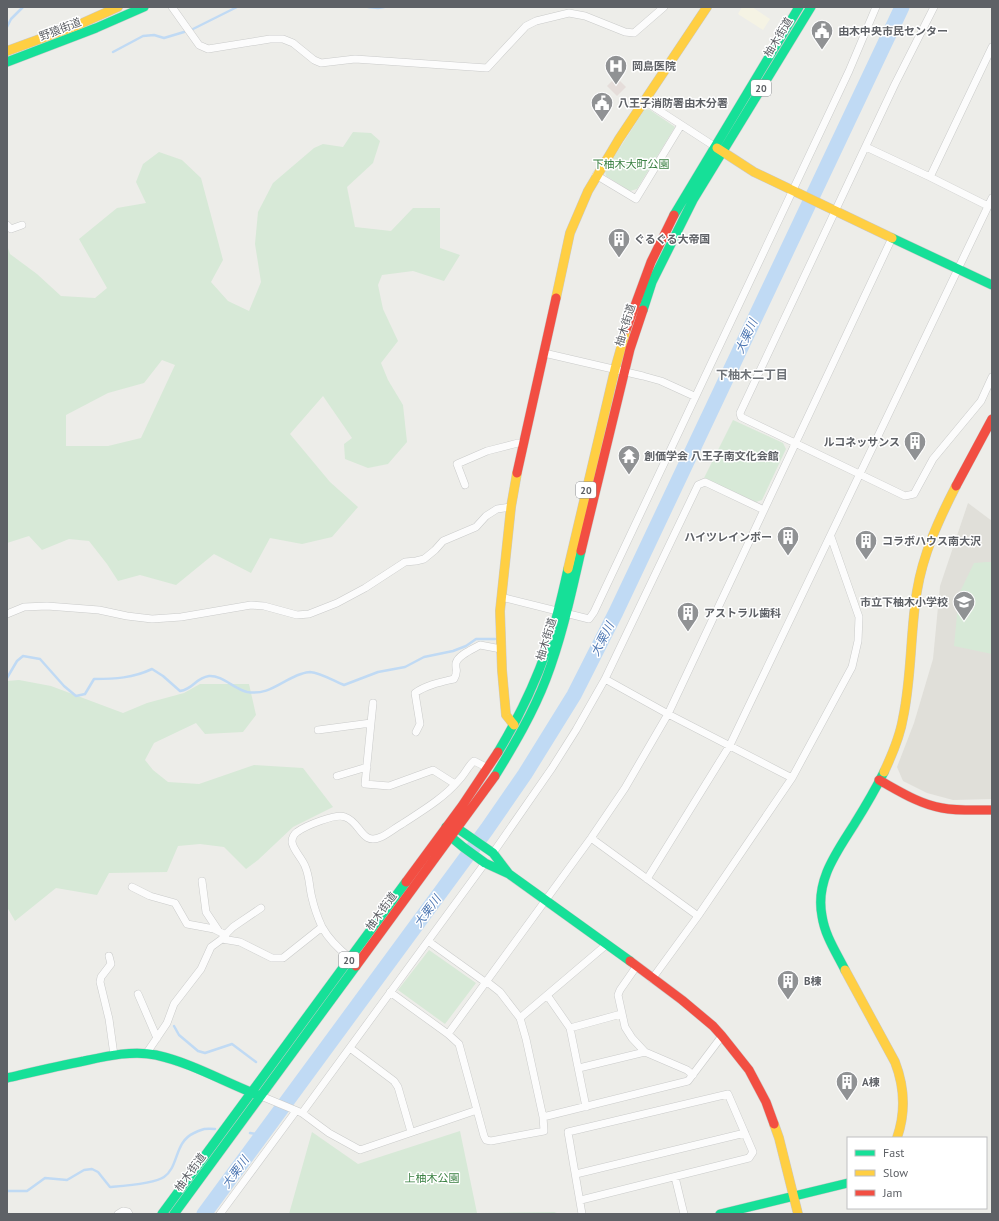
<svg xmlns="http://www.w3.org/2000/svg" width="999" height="1221" viewBox="0 0 999 1221" font-family="'PT Sans','Noto Sans JP',sans-serif">
  <rect width="100%" height="100%" fill="#edede9"/>
  <path fill="#f5f3e4" d="M742,7H752L770,19L763,30L738,14Z"/>
  <path fill="#e0dfd9" d="M968,503L992,521V799L953,800L927,793L903,781L897,767L914,723L933,659L940,586Z"/>
  <path fill="#e5ddda" d="M616,77L626,87L617,96L607,86Z"/>
  <path fill="#d7e9d7" fill-rule="evenodd" d="M645,109L650,110L675,127L637,189L630,191L606,176L605,171Z
    M353,132L371,133L380,141L373,163L347,187L355,227L391,231L413,208H440V248L460,255L444,281L413,271L382,275L378,285L383,309L398,341L381,363L388,380L403,405L407,442L388,464L368,468L345,459L344,444L352,438L323,396L290,434L330,482L358,507L332,537L302,544L270,538L251,573L214,554L176,585L140,575L118,581L107,564L89,541L69,539L42,550L29,536L7,543V245L10,254L37,274L61,296L95,298L107,288L79,239L117,208L146,203L136,182L143,164L159,152L182,160L201,178L223,260L211,282L228,301L249,311L261,282L255,244L258,212L273,183L314,148L323,144L343,147ZM162,360L175,365L141,438L108,446H66V415L108,393L144,383Z
    M733,420L783,443L786,449L762,500L756,502L704,478Z
    M987,562H992V654L954,646L959,594L974,563Z
    M19,680L51,686L123,713L147,703L184,693L200,684H249L256,715L243,732L205,734L196,723L154,743L145,760L153,770L168,782L199,784L254,765L303,768L333,807L293,827L258,860L246,869L224,847L200,844L178,846L167,872L109,873L97,895L56,888L15,921L7,907V681Z
    M429,950L476,983L445,1024L398,990Z
    M460,1131L477,1213L554,1212L560,1214H289L312,1132L358,1164Z"/>
  <g fill="none" stroke-linecap="round" stroke-linejoin="round">
    <path stroke="#c0daf4" stroke-width="2.5" d="M368,7L378,8L384,7
      M7,27L11,19L23,7
      M193,29L237,7
      M113,52L143,36L154,35L164,38L184,32
      M7,678L17,661L23,656L40,659L64,686L76,696L85,694L94,679C115,679 133,678 152,669L163,676L180,691C194,689 195,678 209,676C222,675 234,689 247,692C269,696 282,680 301,674C304,673 307,672 310,672C321,673 334,681 344,685L378,672L405,667L424,657L453,651L466,646L476,639H495
      M174,1026L179,1035L198,1051L205,1053L232,1044L256,1062
      M293,1087L295,1089
      M250,1133L261,1135
      M7,1191H27L45,1178L67,1180L84,1170L92,1169L98,1172L110,1187C122,1186 154,1184 164,1177C179,1167 174,1142 194,1133C203,1129 205,1128 215,1129"/>
    <path stroke="#c0daf4" stroke-width="15" d="M204,1214L487,829L525,774L574,695L616,612L902,7"/>
    <g stroke="#cacbca" stroke-width="8">
      <path id="street" d="M172,7L199,45L208,49L270,39H283L293,43L314,60L321,63L355,59L487,68L526,26L536,21L569,13L585,16L625,32L634,33L664,7
        M934,7L895,84L740,413L741,417L905,496L914,494L933,459L981,401L992,377
        M643,100L714,146
        M866,147L930,177L988,206
        M596,175L636,199L681,125
        M930,177L992,47
        M7,225L11,229L22,225
        M544,353L643,376L661,381L694,396
        M465,485L457,464L487,451L518,443H523
        M501,597L589,619L594,612L849,71L876,7
        M7,614L24,607L47,606L99,610L127,616L152,619L181,617L251,605L264,606L297,615L309,614L337,603L365,588L405,562L416,561L424,559L435,550L443,541L476,527L486,516L497,509L511,507
        M605,679L668,714L792,778
        M371,723L373,703
        M318,730L371,723L365,784L389,786L433,770L455,784
        M416,732L420,724L415,693C426,685 441,682 454,679C459,670 455,671 456,663C458,655 473,649 480,645L501,649
        M337,776L367,767
        M591,838L698,916
        M493,853L552,768L576,730L605,679L698,485L705,482L764,510
        M647,879L730,745L992,198
        M202,881L206,912L218,930
        M132,887L150,896L175,903L187,924L214,929L226,935
        M223,937L233,927L261,908
        M428,941L485,982
        M109,956L111,964L101,977L100,982L109,1019L114,1055
        M350,958C340,950 328,938 322,927C318,918 314,907 312,898C309,887 310,877 305,866C302,858 293,850 292,842C292,838 294,834 297,832C305,826 336,813 345,817C361,822 361,846 381,837C388,834 395,828 402,824C422,811 444,798 459,780C465,774 468,766 474,761L488,768
        M636,967L620,990L618,995L625,1027L632,1038L645,1052L687,1070L693,1075
        M652,979L698,916L792,778L852,667L858,641L859,617L831,537
        M390,992L448,1034L459,1044L484,1136L486,1140L491,1141L544,1131L543,1117L526,1039L520,1018L500,992L486,981
        M138,994L157,1038
        M547,995L570,1028L586,1107
        M520,1018L606,945
        M570,1028L621,1014
        M448,1034L591,838L625,788L668,714L892,238
        M350,1048L394,1081L398,1087L411,1132
        M146,1054L167,1023L174,1004L201,969L211,947L222,939L240,942L272,958H283L322,927
        M579,1068L645,1052
        M261,1096L302,1113L329,1133L360,1150L477,1110
        M302,1113L485,863
        M543,1117L688,1081L722,1036
        M576,1174L745,1133
        M675,1177L684,1214
        M581,1200L749,1158L753,1152L728,1094L568,1132L582,1214
        M118,1214L123,1211L128,1212L129,1214
        M220,1214L296,1111"/>
    </g>
    <g stroke="#c9c9c9" stroke-width="10">
      <path id="fast" d="M7,62L96,28L144,7
        M674,215L799,7
        M892,238L992,285
        M643,310L652,282L693,200L811,7
        M498,752C518,719 534,686 547,649C556,623 562,596 568,569
        M495,776C514,745 533,713 546,679C562,637 571,594 581,551
        M509,874L493,853L457,828L446,827L451,837L463,847L485,863L509,874L630,961
        M845,970C836,952 825,936 822,916C815,880 837,852 855,823C865,807 875,790 884,772
        M7,1078C33,1072 58,1066 84,1061C107,1056 133,1050 156,1055C192,1063 224,1082 258,1095
        M162,1214L406,882
        M174,1214L356,966
        M720,1214L848,1183"/>
    </g>
    <g stroke="#c9c9c9" stroke-width="10">
      <path id="slow" d="M7,51L78,25L118,7
        M717,148L754,172L892,238
        M556,298L570,233L588,191L619,139L707,7
        M568,569L615,369L626,330
        M514,725L506,715L502,670L500,611L511,507L517,473
        M884,772C892,755 900,737 903,718C912,676 910,633 917,591C923,554 939,519 956,486
        M845,970L895,1062C905,1088 906,1112 897,1138
        M774,1124L779,1138L798,1214"/>
    </g>
    <g stroke="#c9c9c9" stroke-width="10">
      <path id="jam" d="M626,330L651,262L674,215
        M517,473L556,298
        M956,486L992,419
        M581,551L630,349L643,310
        M879,780C899,791 919,804 942,808C958,811 975,810 992,810
        M406,882L462,806L498,752
        M630,961L682,1000L713,1026L722,1036L749,1070L766,1102L774,1124
        M356,966L495,776"/>
    </g>
    <use href="#street" stroke="#fcfcfc" stroke-width="7"/>
    <use href="#fast" stroke="#16e098" stroke-width="9"/>
    <use href="#slow" stroke="#ffcf43" stroke-width="9"/>
    <use href="#jam" stroke="#f24e42" stroke-width="9"/>
  </g>
  <defs>
    <g id="civic-pin" transform="scale(1.15)"><path d="M0 17L-7.5 6A9.5 9.5 0 1 1 7.5 6Z" fill="#909294" stroke="#fff"/><path d="M-.6-6.5H3V-4.5H.6V-3L4-1V1h2V6H-6V1h2V-1L-.6-3ZM-1.2 2.5V6h2.4V2.5Z" fill="#fff"/></g>
    <g id="hospital-pin" transform="scale(1.15)"><path d="M0 17L-7.5 6A9.5 9.5 0 1 1 7.5 6Z" fill="#909294" stroke="#fff"/><path d="M-5-5h3v3.5h4V-5h3V5h-3V1.5h-4V5h-3Z" fill="#fff"/></g>
    <g id="building-pin" transform="scale(1.15)"><path d="M0 17L-7.5 6A9.5 9.5 0 1 1 7.5 6Z" fill="#909294" stroke="#fff"/><path d="M-4-6H4V6H1V3H-1V6H-4ZM-2.5-4.3h1.7v1.8h-1.7ZM.8-4.3h1.7v1.8H.8ZM-2.5-1h1.7V.8h-1.7ZM.8-1h1.7V.8H.8Z" fill="#fff"/></g>
    <g id="temple-pin" transform="scale(1.15)"><path d="M0 17L-7.5 6A9.5 9.5 0 1 1 7.5 6Z" fill="#909294" stroke="#fff"/><path d="M0-6L5-2H3V0L6.5 2.5H4V6H1.5V3h-3V6H-4V2.5H-6.5L-3 0V-2H-5Z" fill="#fff"/></g>
    <g id="school-pin" transform="scale(1.15)"><path d="M0 17L-7.5 6A9.5 9.5 0 1 1 7.5 6Z" fill="#909294" stroke="#fff"/><path d="M0-5L7-2L0 1L-7-2ZM-4 1L0 2.5L4 1V4Q0 6-4 4Z" fill="#fff"/></g>
  </defs>
  <g fill-rule="evenodd">
    <use href="#civic-pin" x="822" y="31"/>
    <use href="#hospital-pin" x="616" y="66"/>
    <use href="#civic-pin" x="602" y="103"/>
    <use href="#building-pin" x="619" y="239"/>
    <use href="#building-pin" x="915" y="442"/>
    <use href="#temple-pin" x="629" y="456"/>
    <use href="#building-pin" x="788" y="537"/>
    <use href="#building-pin" x="866" y="541"/>
    <use href="#school-pin" x="964" y="602"/>
    <use href="#building-pin" x="688" y="613"/>
    <use href="#building-pin" x="788" y="981"/>
    <use href="#building-pin" x="847" y="1082"/>
  </g>
  <g text-anchor="middle" dominant-baseline="central" stroke-width="3" stroke-linejoin="round" paint-order="stroke">
    <g fill="#fff" stroke="#8e9094" stroke-width="1">
      <rect x="751" y="80" width="20" height="16" rx="3"/>
      <rect x="576" y="482" width="20" height="16" rx="3"/>
      <rect x="339" y="952" width="20" height="16" rx="3"/>
    </g>
    <g font-size="10" font-weight="bold" fill="#5e6166">
      <text x="761" y="88">20</text>
      <text x="586" y="490">20</text>
      <text x="349" y="960">20</text>
    </g>
    <g font-size="11" fill="#5e6166" stroke="#fff">
      <text transform="translate(60 29) rotate(-21)">野猿街道</text>
      <text transform="translate(778 37) rotate(-59)">柚木街道</text>
      <text transform="translate(625 325) rotate(-73)">柚木街道</text>
      <text transform="translate(546 639) rotate(-73)">柚木街道</text>
      <text transform="translate(381 911) rotate(-54)">柚木街道</text>
      <text transform="translate(190 1172) rotate(-54)">柚木街道</text>
    </g>
    <g font-size="11" font-weight="bold" fill="#5e6166" stroke="#fff" text-anchor="start">
      <text x="838" y="31">由木中央市民センター</text>
      <text x="632" y="66">岡島医院</text>
      <text x="618" y="103">八王子消防署由木分署</text>
      <text x="634" y="239">ぐるぐる大帝国</text>
      <text x="900" y="442" text-anchor="end">ルコネッサンス</text>
      <text x="644" y="456">創価学会 八王子南文化会館</text>
      <text x="772" y="537" text-anchor="end">ハイツレインボー</text>
      <text x="882" y="541">コラボハウス南大沢</text>
      <text x="948" y="602" text-anchor="end">市立下柚木小学校</text>
      <text x="704" y="613">アストラル歯科</text>
      <text x="804" y="981">B棟</text>
      <text x="862" y="1082">A棟</text>
    </g>
    <g font-size="11" fill="#3b8143" stroke="#fff">
      <text x="631" y="164">下柚木大町公園</text>
      <text x="432" y="1178">上柚木公園</text>
    </g>
    <g font-size="12" font-style="italic" fill="#4d77b3" stroke="#fff">
      <text transform="translate(746 336) rotate(-65)">大栗川</text>
      <text transform="translate(602 639) rotate(-63)">大栗川</text>
      <text transform="translate(427 911) rotate(-54)">大栗川</text>
      <text transform="translate(235 1172) rotate(-54)">大栗川</text>
    </g>
    <g font-size="12" font-weight="bold" fill="#6f7378" stroke="#fff">
      <text x="752" y="374">下柚木二丁目</text>
    </g>
  </g>
  <rect width="999" height="1221" fill="none" stroke="#5e6166" stroke-width="16"/>
  <rect x="847" y="1137" width="140" height="72" fill="#ffffff" stroke="#bfc0c2"/>
  <rect x="855" y="1150" width="20" height="6" fill="#16e098" stroke="#bfc0c2"/>
  <text x="883" y="1157" font-size="12" fill="#5e6166">Fast</text>
  <rect x="855" y="1170" width="20" height="6" fill="#ffcf43" stroke="#bfc0c2"/>
  <text x="883" y="1177" font-size="12" fill="#5e6166">Slow</text>
  <rect x="855" y="1190" width="20" height="6" fill="#f24e42" stroke="#bfc0c2"/>
  <text x="883" y="1197" font-size="12" fill="#5e6166">Jam</text>
</svg>
